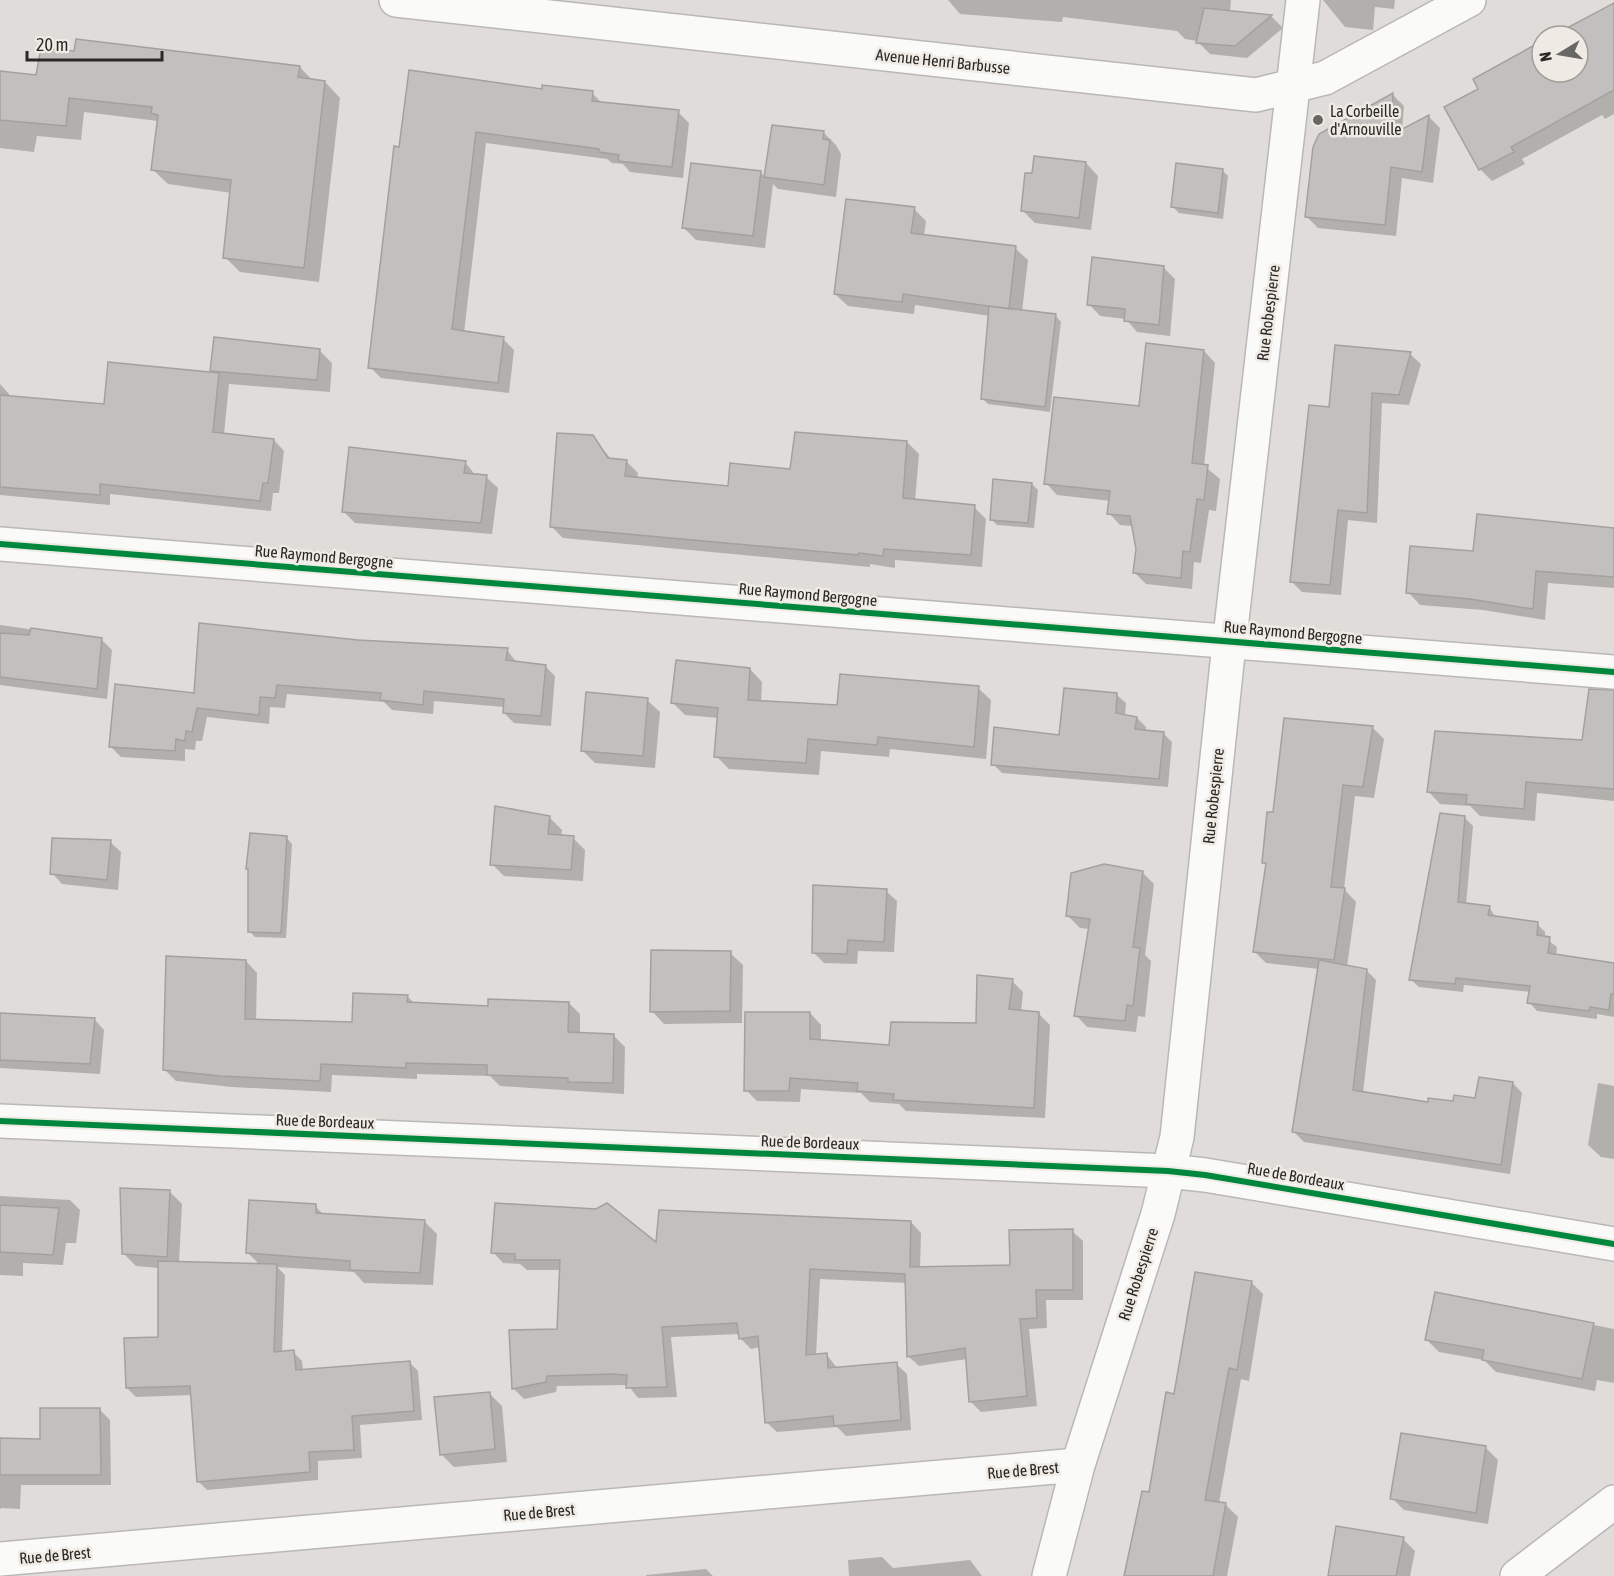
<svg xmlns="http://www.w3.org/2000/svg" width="1614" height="1576" viewBox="0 0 1614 1576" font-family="'Asap Condensed',sans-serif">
  <rect width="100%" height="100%" fill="#dfdcd9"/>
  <path fill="#0003" d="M948,0H1231L1230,12L1271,16L1283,28L1247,58L1210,54L1197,41L1185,39L1177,31L1063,17L1062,22L960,14Z
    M1323,0H1395L1394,9L1375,7L1373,30L1345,27Z
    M1614,4V114L1605,119L1602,115L1522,159L1525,164L1492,181L1480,169L1542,44V72H1578V36H1558Z
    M300,67L313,81L325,82L340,98L319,282L240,272L225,257L232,193L168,184L152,169L158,121L84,112L81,140L37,136L34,152L0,148V72L38,77Z
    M543,90L592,93L603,104L678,112L689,123L683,178L630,172L623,164L612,163L607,159L486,143L464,333L503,339L514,350L509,393L381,378L370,367L401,149Z
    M1393,95L1404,106L1402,131L1429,117L1440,128L1433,183L1402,178L1396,236L1318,228L1307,217Z
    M773,127L824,133L836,145L841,154L836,197L778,189L773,184L765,248L696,240L683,227L760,172L766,178Z
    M1086,163L1098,176L1091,230L1035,223L1022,210Z
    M1222,170L1228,176L1223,219L1179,213L1173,207Z
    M914,209L926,221L924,236L1015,248L1028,260L1022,312L1055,315L1061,322L1050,412L988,404L982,398L990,316L915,305L914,314L848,306L835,294Z
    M1163,267L1175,279L1170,336L1137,332L1126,319L1100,316L1089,304Z
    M320,351L332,363L330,392L229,384L224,434L274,440L284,451L279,493H273L271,511L110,494V505L0,495V384L9,394V398L105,406L215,374L212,371Z
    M1204,351L1215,363L1204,466L1220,479L1216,511L1209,510L1201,563L1194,562L1192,589L1146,584L1135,573L1138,549L1133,526L1120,525L1109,513L1111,501L1057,495L1046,483L1140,408Z
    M1410,354L1421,364L1409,405L1382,403L1377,523L1348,520L1341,595L1302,592L1292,582L1330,409Z
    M592,437L612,460L626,461L638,473L637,479L729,488L907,442L919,454L915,501L974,507L986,519L982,567L895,560V568L870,564V567L563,538L551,526Z
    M465,462L476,476L486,477L498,488L492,534L355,523L343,511Z
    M1032,484L1038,490L1034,528L997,525L991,519Z
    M1614,530V588L1548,583L1545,620L1483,610L1420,605L1408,592L1475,552Z
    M0,625L101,639L112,650L107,699L0,685Z
    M358,641L507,650L517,663L545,666L555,676L551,726L514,723L504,713V707L434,701L433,714L392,710L384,702L287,694L285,708L270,707L269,724L207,717L202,741H196L195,750L185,749V761L121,757L111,747L196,694Z
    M750,669L762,682L761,703L839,706L978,688L991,700L986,759L890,749L889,757L821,751L819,775L729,769L716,756L719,718L685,715L673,703Z
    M1117,695L1126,703L1125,716L1137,718L1146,727L1145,732L1163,733L1172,742L1168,787L1002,773L993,764L1061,737Z
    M647,700L660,712L655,768L595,763L582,750Z
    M1372,727L1384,739L1374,798L1355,796L1344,889L1356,902L1347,967L1366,970L1376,980L1363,1093L1429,1104L1454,1103L1476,1100L1513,1083L1522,1093L1510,1174L1304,1142L1294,1132L1319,969L1266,963L1254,951L1267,866L1264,862L1274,814Z
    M1614,738V801L1537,793L1535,821L1480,816L1470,806L1440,804L1428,791L1584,742Z
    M550,818L562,830L561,836L573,838L585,850L583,881L504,876L492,864Z
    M1465,818L1473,826L1466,905L1489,907L1496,918L1537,924L1545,932V938L1557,947L1556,956L1614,965V1017L1597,1014V1019L1537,1011L1529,1002L1531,992L1464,985L1463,992L1419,987L1410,979Z
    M286,837L292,844L286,938L255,937L249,931Z
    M110,842L121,852L118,890L62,884L52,873Z
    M1142,872L1154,884L1145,955L1151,961L1145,1017L1138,1016L1136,1032L1087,1027L1076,1015L1090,929L1080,928L1068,916Z
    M886,891L897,901L894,952L858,951L857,964L824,963L813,952Z
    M730,953L743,965L742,1023L664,1024L652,1011Z
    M246,961L257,973L256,1021L353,1024L407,996L415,1004L490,1007L569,1003L580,1014V1034L613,1035L625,1047L624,1094L500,1086L490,1076L417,1074V1079L332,1075L331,1092L232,1087L176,1081L164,1069Z
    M1012,981L1023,992L1021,1012L1039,1014L1050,1025L1045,1118L906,1111L899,1104L870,1102L861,1093L801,1089L800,1102L757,1101L746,1090L810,1013L821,1025V1042L890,1047L977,1025Z
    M0,1014L94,1019L104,1030L100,1074L0,1068Z
    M1598,1083L1614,1086V1159L1601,1157L1588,1145Z
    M169,1191L182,1204L179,1263L260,1265L248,1253L315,1206L325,1216L424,1221L437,1234L433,1285L364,1283L354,1272L277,1267L285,1275L282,1353L293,1352L302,1361L303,1371L409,1362L418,1371L422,1420L360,1425L362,1458L318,1461V1480L207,1490L198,1481L192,1395L136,1397L127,1388L159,1339V1268L136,1266L123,1253Z
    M0,1196L70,1200L80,1210L76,1243H66L63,1265L23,1263V1276L0,1275Z
    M911,1222L921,1233L920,1268L1011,1266L1072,1231L1083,1241V1300H1046L1047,1328L1029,1329L1037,1406L981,1412L970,1401L967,1359L919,1366L908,1356L907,1283L820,1279L816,1356L827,1355L837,1368L896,1364L907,1374L911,1430L846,1436L837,1427L777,1432L766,1422L760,1347L751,1349L740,1338V1334L671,1337L677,1397L638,1398L628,1385L557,1386L556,1392L524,1399L513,1388L559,1331L561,1270H527L520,1264L503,1263L493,1252L658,1244Z
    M1251,1282L1263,1294L1249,1381L1241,1379L1219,1503L1225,1504L1238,1517L1227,1576H1125L1175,1396Z
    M1436,1294L1614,1329V1383L1597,1380L1595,1391L1496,1372L1484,1360L1439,1352L1427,1340Z
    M490,1394L502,1406L507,1462L454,1467L441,1454Z
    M99,1409L110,1420L111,1485H21L20,1509L1,1508L0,1510V1439L42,1440Z
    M1486,1448L1498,1460L1488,1524L1404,1510L1392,1498Z
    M1403,1539L1415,1551L1410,1576H1330Z
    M882,1557L893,1568L970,1560L982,1576H849L848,1560Z
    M706,1569L713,1576H646V1575Z"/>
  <path fill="#c2c0be" stroke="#a3a19e" stroke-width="1.5" d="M1614,3V90L1511,147L1514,152L1479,170L1444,107L1478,89L1473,79L1542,41V72H1578V36H1552Z
    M1204,8L1272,15L1235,46L1196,43Z
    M76,39L300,66L298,77L325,81L304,268L223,258L231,180L151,170L158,115L151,113L152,107L69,98L66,126L0,120V71L36,75L41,48L74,51Z
    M409,70L542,89V85L593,91L592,101L679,110L672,167L618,161L619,155L599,152V149L476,132L452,329L504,337L498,383L368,368L394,146L399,147Z
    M1393,93L1391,135L1429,115L1422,172L1391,167L1385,225L1305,217L1313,147L1319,134Z
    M772,125L824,131L823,139L830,140L824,185L764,177Z
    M1034,156L1086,162L1079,218L1021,211L1025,173H1032Z
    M691,163L761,171L753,236L682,228Z
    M1176,163L1223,169L1218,213L1171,207Z
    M846,199L915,207L911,233L1016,246L1009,309L903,294L902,302L834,294Z
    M1092,257L1164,266L1159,325L1124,321L1125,309L1087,305Z
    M989,306L1056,314L1045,407L981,399Z
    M214,337L320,349L317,380L210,371Z
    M1146,343L1204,350L1192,463L1208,465L1204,500L1197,499L1190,552L1183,551L1181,578L1133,573L1136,549L1130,516L1107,514L1110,491L1044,484L1054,397L1139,406Z
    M1335,345L1411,352L1399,395L1372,393L1367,513L1338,510L1330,585L1290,582L1309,405L1329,407Z
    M108,362L219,373L213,432L274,439L268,483H263L260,501L100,484V495L0,487V395L104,404Z
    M795,432L907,441L903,498L975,505L971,555L884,549L883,556L859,553L858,555L550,527L557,433L593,435L608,458L627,460L625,476L728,486L730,463L790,469Z
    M349,447L466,461L464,473L487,475L481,523L342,512Z
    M993,479L1032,483L1028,523L990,520Z
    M1477,514L1614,528V577L1536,571L1533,609L1470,599L1406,593L1410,546L1473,551Z
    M199,623L358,640L508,648L506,660L546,665L541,716L503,713L504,699L424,691L423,705L380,700L381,693L277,685L275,698L260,697L259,715L197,708L192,732L186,731L185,741L176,739L175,751L109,747L115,684L194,693Z
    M31,628L102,638L97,689L0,677V633L29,635Z
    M676,660L750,668L748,700L837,705L840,674L979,686L974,747L878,737L877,745L808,739L806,763L714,757L718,708L671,703Z
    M1064,688L1117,693L1116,713L1137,717L1135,729L1164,732L1159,779L991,765L994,727L1059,735Z
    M1589,689L1614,690V789L1526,782L1524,809L1466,804L1467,795L1427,792L1435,731L1582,740Z
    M586,692L648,698L643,756L581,751Z
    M1284,718L1373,726L1363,787L1343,785L1331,887L1345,888L1334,960L1253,952L1266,863H1262L1267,812H1273Z
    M495,806L550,816L548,834L574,836L571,870L490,865Z
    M1440,813L1465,816L1458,902L1490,906L1488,915L1538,922L1537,935L1550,937L1548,953L1614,963V994H1611L1609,1010L1590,1007L1589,1011L1527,1003L1530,986L1456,978L1455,984L1409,980Z
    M250,833L287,836L281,933L248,932V869H246Z
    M52,838L111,840L107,880L50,874Z
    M1104,864L1143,871L1133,947L1140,948L1133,1006L1127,1005L1125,1021L1074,1016L1090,919L1066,916L1071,873Z
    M813,885L887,889L884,942L848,940L847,954L812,953Z
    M651,950L731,951L730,1011L650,1012Z
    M166,956L246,960L245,1019L352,1022L353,993L408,995L407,1002L488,1006V999L569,1002L568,1032L614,1034L613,1083L568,1082V1078L487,1075V1065L406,1063V1068L321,1064L320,1081L220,1076L163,1070Z
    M1319,960L1367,969L1353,1090L1428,1102V1098L1453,1101L1454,1095L1475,1098L1479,1077L1513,1082L1501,1165L1292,1132Z
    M977,975L1013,979L1009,1009L1039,1012L1034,1108L893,1100L894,1094L857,1091L858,1083L790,1078L789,1091H744L745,1012H810V1039L889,1045L891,1022L976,1023Z
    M0,1013L95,1018L90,1064L0,1060Z
    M120,1188L170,1190L167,1257L122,1254Z
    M249,1200L316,1204V1213L425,1220L420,1273L350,1270V1261L246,1253Z
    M495,1203L596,1209L607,1203L656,1242L659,1210L911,1221L910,1267L1010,1265L1009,1230L1073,1229V1290H1036L1037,1318L1020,1319L1027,1396L969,1402L965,1348L907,1357L905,1274L810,1269L806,1355L827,1353L828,1368L897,1362L901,1420L834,1426L833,1416L765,1423L758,1336L739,1339L737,1323L662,1327L667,1387L626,1388L627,1375L612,1374L547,1376L546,1382L512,1389L509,1330L557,1329L560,1260H515V1254L491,1253Z
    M0,1205L59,1208L53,1255L0,1252Z
    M158,1261L277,1264L274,1352L294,1350L296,1370L410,1361L414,1411L352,1416L354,1450L309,1452L310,1472L197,1482L190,1386L126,1388L124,1338L158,1337Z
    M1195,1272L1252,1281L1237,1370L1229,1368L1205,1500L1226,1503L1213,1576H1124L1142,1491L1149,1492L1166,1392L1174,1394Z
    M1435,1292L1594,1323L1582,1379L1482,1360L1484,1350L1425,1340Z
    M490,1392L495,1449L440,1455L434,1397Z
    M40,1408H100L101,1475H0V1438L40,1439Z
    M1401,1433L1486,1446L1476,1513L1390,1499Z
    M1336,1526L1404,1537L1396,1576H1328Z"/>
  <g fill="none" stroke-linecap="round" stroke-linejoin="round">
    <g stroke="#bab8b6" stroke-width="36">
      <path id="minor" d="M396,0L1256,95L1325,78L1469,0
        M0,544L1614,672
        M0,1121L1168,1171L1205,1175L1614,1244
        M0,1559L1078,1465
        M1049,1576L1078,1465L1158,1214L1177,1137L1227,663L1303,0
        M1517,1576L1614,1502"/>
    </g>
    <use href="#minor" stroke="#fafaf9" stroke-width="33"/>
    <g stroke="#efebe4" stroke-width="10">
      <path id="cycleway" d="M0,544L1614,672
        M0,1121L1168,1171L1205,1175L1614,1244"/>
    </g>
    <use href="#cycleway" stroke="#00873e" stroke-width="6"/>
  </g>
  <circle fill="#696765" stroke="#efebe4" stroke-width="2" cx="1318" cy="120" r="6"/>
  <g text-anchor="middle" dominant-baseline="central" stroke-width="5" stroke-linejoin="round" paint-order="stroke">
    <g font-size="16" fill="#2a2826" stroke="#efebe4">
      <text transform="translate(943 61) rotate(6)">Avenue Henri Barbusse</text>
      <text transform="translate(1268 313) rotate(-83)">Rue Robespierre</text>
      <text transform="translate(324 556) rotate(5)">Rue Raymond Bergogne</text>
      <text transform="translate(808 594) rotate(5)">Rue Raymond Bergogne</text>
      <text transform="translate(1293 632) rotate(5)">Rue Raymond Bergogne</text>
      <text transform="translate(1213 796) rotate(-84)">Rue Robespierre</text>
      <text transform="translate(325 1121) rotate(2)">Rue de Bordeaux</text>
      <text transform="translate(810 1142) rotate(2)">Rue de Bordeaux</text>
      <text transform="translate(1296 1176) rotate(10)">Rue de Bordeaux</text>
      <text transform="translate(1138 1274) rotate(-72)">Rue Robespierre</text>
      <text transform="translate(1023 1470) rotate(-5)">Rue de Brest</text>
      <text transform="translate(539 1512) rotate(-5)">Rue de Brest</text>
      <text transform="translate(55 1555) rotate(-5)">Rue de Brest</text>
    </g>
    <g font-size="16" fill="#2a2826" stroke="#efebe4" text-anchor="start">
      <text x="1330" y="111">La Corbeille<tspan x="1330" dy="18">d'Arnouville</tspan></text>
    </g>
  </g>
  <g transform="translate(1560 54) rotate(259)"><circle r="28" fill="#efebe4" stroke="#a09d98" stroke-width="1.5"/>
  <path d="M0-4.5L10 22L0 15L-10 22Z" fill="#696765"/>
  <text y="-9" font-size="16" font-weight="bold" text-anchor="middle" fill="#2a2826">N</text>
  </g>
  <path d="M27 51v9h135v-9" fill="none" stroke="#2a2826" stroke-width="3"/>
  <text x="36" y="51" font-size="18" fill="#2a2826" stroke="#efebe4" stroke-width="4.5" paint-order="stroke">20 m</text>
</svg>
